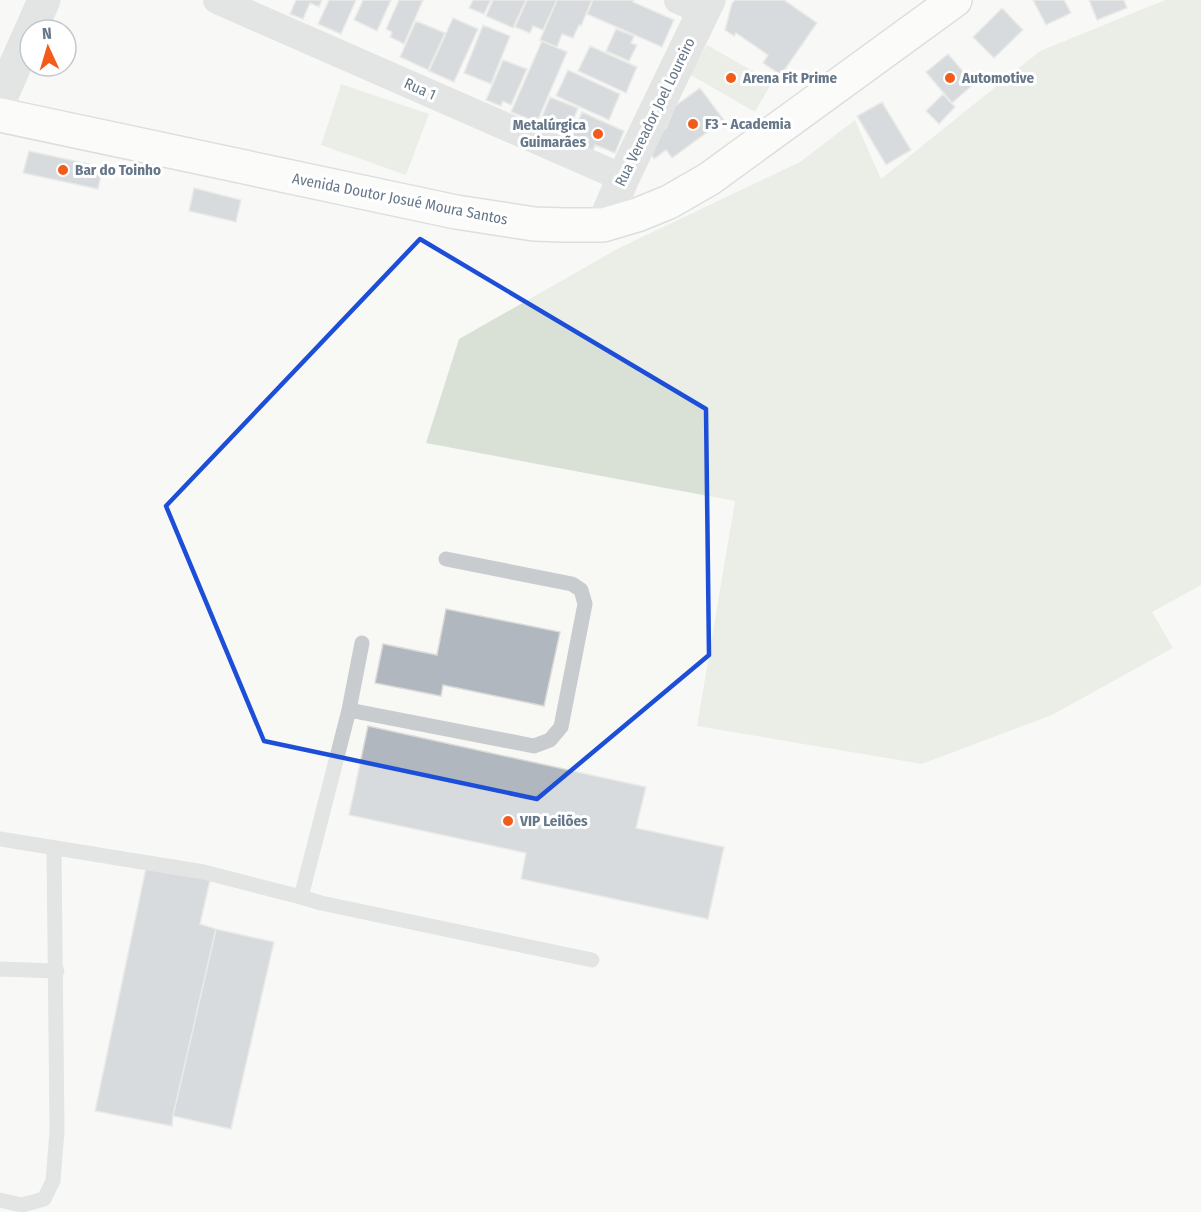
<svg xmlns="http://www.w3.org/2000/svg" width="1201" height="1212" viewBox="0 0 1201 1212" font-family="'Fira Sans Condensed',sans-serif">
  <rect width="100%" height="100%" fill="#f8f9f5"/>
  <path fill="#d9e1d6" d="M1165,0H1201V585L1152,612L1173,648L1052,715L922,764L697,726L735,501L426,443L459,339L619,248L800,162L855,120L881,179L1040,51Z
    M707,45L772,82L755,112L689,74Z
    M341,84L429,114L406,175L321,145Z"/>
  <path fill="#b0b7be" stroke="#dadad8" stroke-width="1.5" d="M296,0H322L319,7L310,3L303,19L290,14Z
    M329,0H356L341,34L318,24Z
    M363,0H391L377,31L354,20Z
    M399,0H423L404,44L390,37L392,32L386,29Z
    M473,0H491L484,14L469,8Z
    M493,0H526L513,28L486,16Z
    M527,0H557L543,30L533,26L530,33L515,27Z
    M557,0H592L581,26L579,25L573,38L562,34L557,47L540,40Z
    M593,0H634L633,2L674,20L662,47L587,14Z
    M735,0H784L817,23L781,75L763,63L768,55L736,33L734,36L725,30L732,3Z
    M1033,0H1064L1071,13L1046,25Z
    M1089,0H1124L1127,8L1097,20Z
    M1002,8L1023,30L994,58L973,37Z
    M453,18L478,29L454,82L429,71Z
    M416,21L445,33L428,70L400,57Z
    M483,25L510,36L491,84L464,73Z
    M616,29L634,36L631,43L637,45L629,61L606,51Z
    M542,41L567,52L537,122L511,112Z
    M590,46L637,67L626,93L578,71Z
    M948,54L974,84L952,103L926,72Z
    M503,60L527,69L511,105L503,101L501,106L486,100Z
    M568,70L620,94L609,120L556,96Z
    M700,88L724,120L672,158L666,150L654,159L650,152L656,135L666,128L675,106Z
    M943,94L955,107L939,124L926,111Z
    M550,97L578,108L567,136L539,124Z
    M882,102L911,150L886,165L857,116Z
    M582,112L624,131L615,153L595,145L592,152L574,144L577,138L572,136Z
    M29,151L103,167L98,189L23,173Z
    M194,188L241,200L236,222L189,211Z
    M446,609L560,632L544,706L443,685L441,696L375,683L383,644L437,655Z
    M368,726L646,787L636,828L724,847L708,919L521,879L526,853L349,815Z
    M147,863L211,876L200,924L216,929L173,1116L172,1126L95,1111Z
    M216,929L274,942L231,1129L173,1116Z"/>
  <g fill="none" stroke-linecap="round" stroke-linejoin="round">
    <g stroke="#bbbfc3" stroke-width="36">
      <path id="primary" d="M0,115L456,212L534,224L565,225H603L637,215L669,202L709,179L955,0"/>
    </g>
    <path stroke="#c8cccf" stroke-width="15" d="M362,643L349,710L301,897L321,903L592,960
      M349,710L534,746L550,740L561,727L585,604L581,590L572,584L446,559
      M0,839L204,872L301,897
      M0,969L57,971
      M0,1200L22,1205L44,1199L53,1181L57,1131L54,848"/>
    <path stroke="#c8cccf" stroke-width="28" d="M217,0L623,178
      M678,0L703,11"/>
    <path stroke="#c8cccf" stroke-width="33" d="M31,30L44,0
      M0,100L30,32
      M603,225L623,178L709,0"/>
    <use href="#primary" stroke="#fff" stroke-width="33"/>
  </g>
  <path d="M0 0H1201V1212H0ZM420,239L706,409L709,655L537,799L264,741L166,506Z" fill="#f8f9f5" fill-opacity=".55" fill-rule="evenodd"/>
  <path fill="none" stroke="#1d4ed8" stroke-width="4.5" stroke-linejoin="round" d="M420,239L706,409L709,655L537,799L264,741L166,506Z"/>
  <g fill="#f35b1b" stroke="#fff" stroke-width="2">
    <circle cx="731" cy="78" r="6"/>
    <circle cx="950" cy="78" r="6"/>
    <circle cx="693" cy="124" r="6"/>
    <circle cx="598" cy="134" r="6"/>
    <circle cx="63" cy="170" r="6"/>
    <circle cx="508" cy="821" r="6"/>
  </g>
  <g text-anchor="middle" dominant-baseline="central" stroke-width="6" stroke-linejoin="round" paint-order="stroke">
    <g font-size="15" font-weight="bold" fill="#657789" stroke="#fff" text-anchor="start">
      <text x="743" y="78">Arena Fit Prime</text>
      <text x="962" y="78">Automotive</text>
      <text x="705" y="124">F3 - Academia</text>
      <text x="586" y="125" text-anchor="end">Metalúrgica<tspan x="586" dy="17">Guimarães</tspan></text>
      <text x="75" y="170">Bar do Toinho</text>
      <text x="520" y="821">VIP Leilões</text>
    </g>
    <g font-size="15" fill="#657789" stroke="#fff">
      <text transform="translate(420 89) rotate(24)">Rua 1</text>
      <text transform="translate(655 112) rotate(-64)">Rua Vereador Joel Loureiro</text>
      <text transform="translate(400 199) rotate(11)">Avenida Doutor Josué Moura Santos</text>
    </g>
  </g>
  <g transform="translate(48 48) rotate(356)"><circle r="28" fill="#ffffff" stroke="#c1c9d0" stroke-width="1.5"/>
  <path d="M0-4.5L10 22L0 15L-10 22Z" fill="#f35b1b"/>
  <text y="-9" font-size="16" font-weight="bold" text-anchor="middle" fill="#657789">N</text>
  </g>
</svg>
